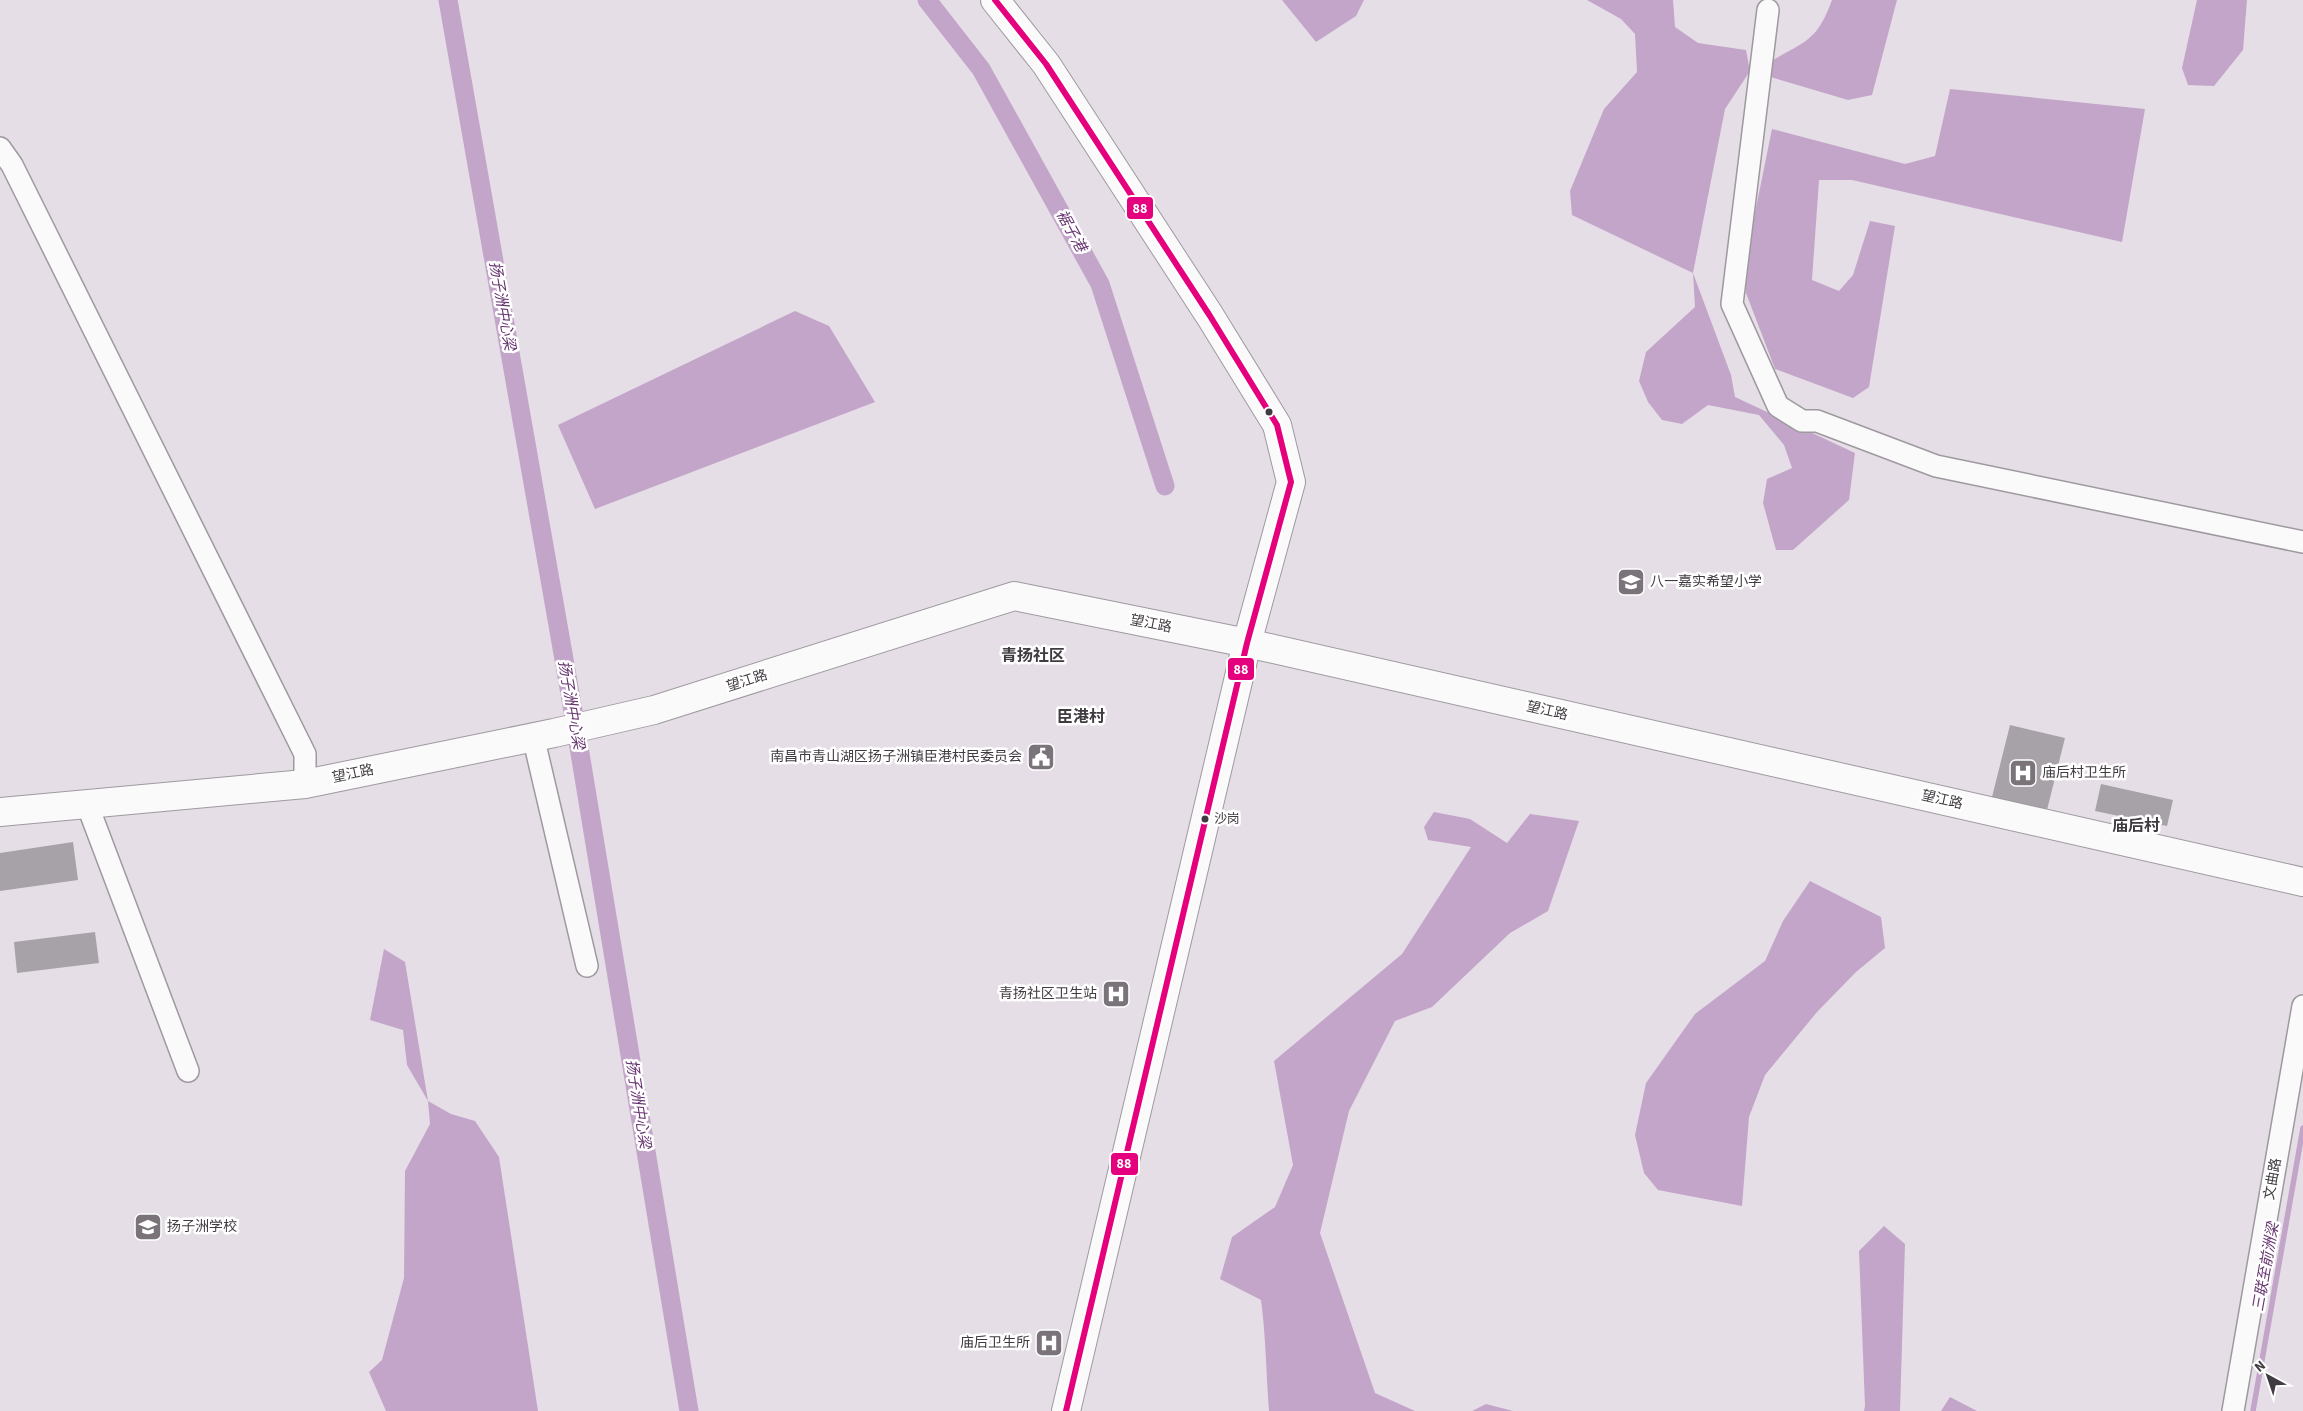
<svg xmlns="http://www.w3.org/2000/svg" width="2303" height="1411" viewBox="0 0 2303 1411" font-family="'Source Sans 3','Noto Sans SC',sans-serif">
  <rect width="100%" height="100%" fill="#e5dee6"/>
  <path fill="#c3a5c9" d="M1282,0H1364L1356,16L1316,42Z
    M1587,0H1673L1675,27L1698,43L1746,50L1750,71L1725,109L1693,273L1731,375L1735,397L1855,453L1849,500L1793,550H1776L1763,503L1767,479L1792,468L1784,445L1759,415L1708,405L1682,424L1662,420L1648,402L1639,381L1646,352L1695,307L1693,273L1572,215L1570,191L1604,109L1637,72L1635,34L1621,19Z
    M1832,0H1897L1872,95L1848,100L1767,76L1773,60C1808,40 1817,40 1832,0Z
    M2197,0H2247L2243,50L2214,86L2188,85L2182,68Z
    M1950,89L2145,109L2122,242L1852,180H1819L1812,280L1839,291L1853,275L1870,221L1895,226L1869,387L1853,398L1775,369L1746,293L1745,262L1772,129L1905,164L1935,156Z
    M795,311L829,326L875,402L595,509L558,425Z
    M1434,812L1470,819L1507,843L1530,814L1579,821L1548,911L1510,933L1432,1007L1395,1021L1349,1111L1320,1233L1375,1393L1415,1411H1269C1266,1374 1266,1337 1261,1300L1220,1279L1232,1237L1275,1207L1293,1165L1274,1061L1402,954L1471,847L1428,840L1424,827Z
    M1810,881L1881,917L1885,948L1856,972L1817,1012L1765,1075L1749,1117L1742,1206L1658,1190L1644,1173L1635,1135L1646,1083L1695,1014L1765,961L1783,921Z
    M384,949L405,962L428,1101L451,1114L475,1121L499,1157L538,1411H386L369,1372L382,1360L404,1278L405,1171L430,1124L428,1101L407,1065L403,1030L370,1020Z
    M1884,1226L1905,1244L1900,1411H1864L1865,1406L1859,1251Z
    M1950,1397L1977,1411H1941Z
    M1486,1404L1513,1411H1472Z"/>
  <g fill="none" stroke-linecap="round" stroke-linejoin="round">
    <path stroke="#c3a5c9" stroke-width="5.5" d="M2253,1411L2303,1128"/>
    <path stroke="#c3a5c9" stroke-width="19" d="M448,0L571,699L689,1411
      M927,0L981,69L1100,284L1165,486"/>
  </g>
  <path fill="#a7a2a8" d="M2010,725L2065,738L2047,810L1992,797Z
    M2101,784L2173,800L2167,826L2095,811Z
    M73,842L78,880L0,891V853Z
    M95,932L99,963L17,973L14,942Z"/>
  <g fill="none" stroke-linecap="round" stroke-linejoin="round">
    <g stroke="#9e999f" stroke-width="24">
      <path id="street" d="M1768,10L1732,304L1778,406L1802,421H1817L1936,466L2303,542
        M0,148L12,165L305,754V784
        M533,736L587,966
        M87,804L188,1071
        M2233,1411L2303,1006"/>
    </g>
    <g stroke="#9e999f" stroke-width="30">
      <path id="secondary" d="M0,812L305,784L554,733L654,710L1014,596L1247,643L2303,882"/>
    </g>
    <g stroke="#9e999f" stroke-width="30">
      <path id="primary" d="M995,0L1046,64L1210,316L1277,425L1291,482L1247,643L1066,1411"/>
    </g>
    <use href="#street" stroke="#fbfafb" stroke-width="21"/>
    <use href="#secondary" stroke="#fbfafb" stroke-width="28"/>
    <use href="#primary" stroke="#fbfafb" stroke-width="28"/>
    <g stroke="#fff" stroke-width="10">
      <path id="bus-1" d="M995,0L1046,64L1210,316L1277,425L1291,482L1247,643L1066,1411"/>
    </g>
    <use href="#bus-1" stroke="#e5007d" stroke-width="6"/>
  </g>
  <defs>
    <g id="school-square" transform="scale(1.4375)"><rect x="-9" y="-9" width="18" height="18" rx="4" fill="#7a747a" stroke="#fff"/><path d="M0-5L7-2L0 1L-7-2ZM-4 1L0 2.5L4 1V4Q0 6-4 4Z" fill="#fff"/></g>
    <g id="civic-square" transform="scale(1.4375)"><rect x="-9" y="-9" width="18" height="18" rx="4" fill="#7a747a" stroke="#fff"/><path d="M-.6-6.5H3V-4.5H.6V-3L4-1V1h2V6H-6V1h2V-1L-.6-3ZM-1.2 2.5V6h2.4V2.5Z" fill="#fff"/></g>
    <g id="hospital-square" transform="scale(1.4375)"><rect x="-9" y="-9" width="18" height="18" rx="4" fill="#7a747a" stroke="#fff"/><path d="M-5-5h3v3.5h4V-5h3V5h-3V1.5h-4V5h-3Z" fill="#fff"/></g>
  </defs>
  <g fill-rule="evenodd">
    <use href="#school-square" x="1631" y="582"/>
    <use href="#civic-square" x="1041" y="757"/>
    <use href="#hospital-square" x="2023" y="773"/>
    <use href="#hospital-square" x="1116" y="994"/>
    <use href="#school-square" x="148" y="1227"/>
    <use href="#hospital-square" x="1049" y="1343"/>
  </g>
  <g fill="#403b40" stroke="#fff" stroke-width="2">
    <circle cx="1269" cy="412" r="4.5"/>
    <circle cx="1205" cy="819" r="4.5"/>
  </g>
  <g text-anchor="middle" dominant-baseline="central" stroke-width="5" stroke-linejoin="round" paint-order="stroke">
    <g font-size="13" fill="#403b40" stroke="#fff" text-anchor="start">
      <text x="1214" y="819">沙岗</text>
    </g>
    <g font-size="14" fill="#403b40" stroke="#fff" text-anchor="start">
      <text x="1650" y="582">八一嘉实希望小学</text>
      <text x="1022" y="757" text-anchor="end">南昌市青山湖区扬子洲镇臣港村民委员会</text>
      <text x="2042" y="773">庙后村卫生所</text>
      <text x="1097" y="994" text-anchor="end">青扬社区卫生站</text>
      <text x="167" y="1227">扬子洲学校</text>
      <text x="1030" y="1343" text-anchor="end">庙后卫生所</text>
    </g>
    <g font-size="14" fill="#403b40" stroke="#fff">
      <text transform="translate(1151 624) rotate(11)">望江路</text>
      <text transform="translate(747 681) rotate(-18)">望江路</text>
      <text transform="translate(1547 711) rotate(13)">望江路</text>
      <text transform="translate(353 774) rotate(-12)">望江路</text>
      <text transform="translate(1942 800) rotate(13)">望江路</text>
      <text transform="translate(2273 1179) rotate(-80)">文曲路</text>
    </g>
    <g font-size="15" font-style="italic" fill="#673470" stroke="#fff">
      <text transform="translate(1071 231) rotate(61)">裾子港</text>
      <text transform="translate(502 306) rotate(80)">扬子洲中心梁</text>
      <text transform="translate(571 705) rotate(80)">扬子洲中心梁</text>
      <text transform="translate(638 1104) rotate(81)">扬子洲中心梁</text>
      <text transform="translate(2266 1267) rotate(-80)">三联至前洲梁</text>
    </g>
    <g font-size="16" font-weight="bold" fill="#403b40" stroke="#fff">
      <text x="1033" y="656">青扬社区</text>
      <text x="1081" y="717">臣港村</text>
      <text x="2136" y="826">庙后村</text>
    </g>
  </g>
  <g stroke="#fff" stroke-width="2">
    <rect x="1126" y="196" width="28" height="24" rx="5" fill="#e5007d"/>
    <rect x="1227" y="657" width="28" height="24" rx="5" fill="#e5007d"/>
    <rect x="1110" y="1152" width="29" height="24" rx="5" fill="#e5007d"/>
  </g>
  <g font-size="14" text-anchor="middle" font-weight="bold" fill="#fff">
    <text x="1140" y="213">88</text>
    <text x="1241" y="674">88</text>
    <text x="1124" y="1168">88</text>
  </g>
  <g transform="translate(2268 1376) rotate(320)" stroke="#ffffff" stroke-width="4" paint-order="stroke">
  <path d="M0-4L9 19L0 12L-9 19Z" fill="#403b40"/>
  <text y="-8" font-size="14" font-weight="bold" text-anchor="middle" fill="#403b40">N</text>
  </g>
</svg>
